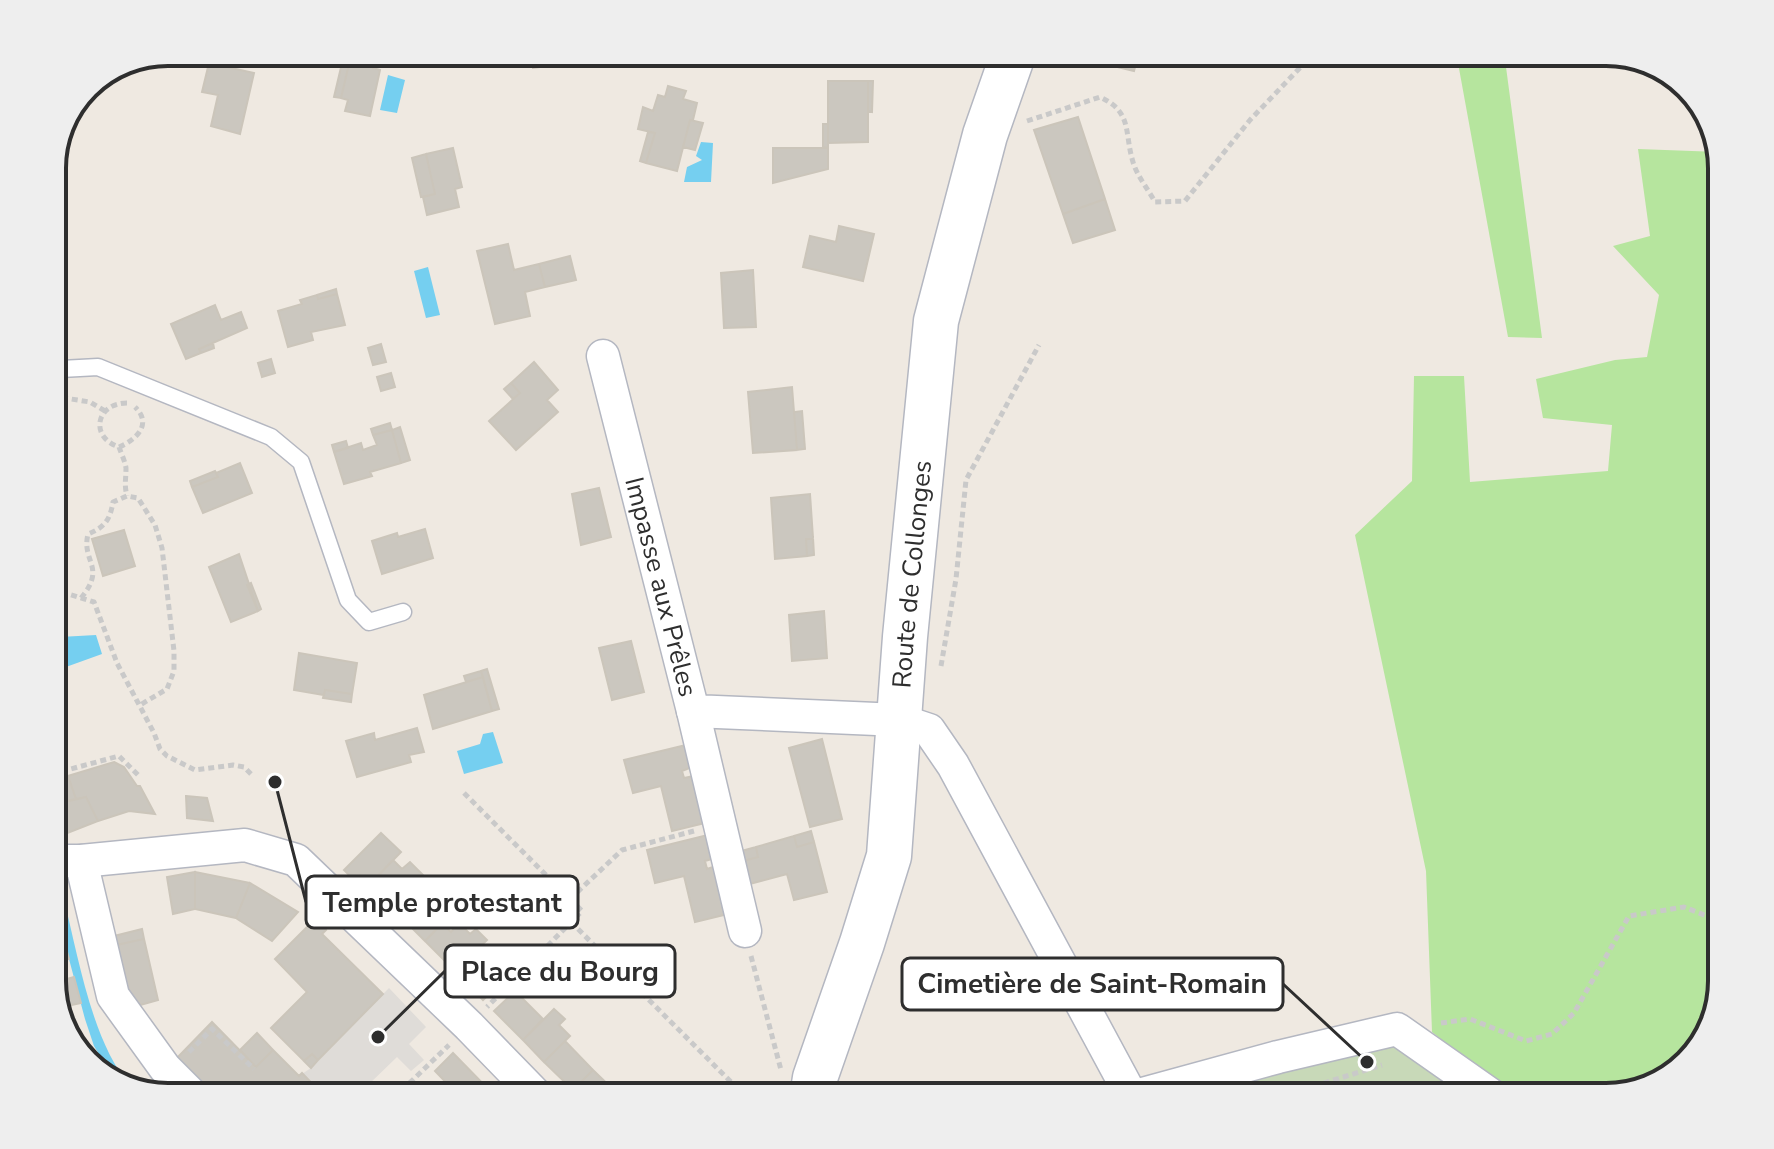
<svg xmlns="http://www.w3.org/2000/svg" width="1774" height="1149" viewBox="0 0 1774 1149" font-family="'Nunito Sans',sans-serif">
  <rect width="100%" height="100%" fill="#efe9e1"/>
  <path fill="#b6e59e" d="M1456,52H1504L1542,338L1508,337Z
    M1638,149L1719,152L1722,161V982L1703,1045L1664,1082L1607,1097H1511L1509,1093L1432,1032L1426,871L1355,535L1412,481L1414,376H1464L1470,482L1608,471L1612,425L1543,418L1536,379L1615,360L1647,357L1659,295L1613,246L1650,236Z"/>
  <path fill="#c8d9b8" d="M1393,1039L1466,1097H1193Z"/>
  <path fill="#dfdcd8" d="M389,988L426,1027L409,1044L424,1060L411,1071L397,1057L368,1085L379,1097H277L270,1080L287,1064L299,1076L311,1068Z"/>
  <path fill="#75cff0" d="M388,75L405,80L397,113L380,110Z
    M701,142L713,143L711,182H684L687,167L702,160L696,156Z
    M428,267L440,315L426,318L414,271Z
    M57,631L60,637L96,635L102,654L52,672V633Z
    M493,732L503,763L464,774L457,751L480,744L483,734Z
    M63,896C78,954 91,1040 130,1086L115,1081L94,1046L85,1019L53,899Z"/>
  <path fill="#cbc7bf" stroke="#cbc5ba" stroke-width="2" d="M344,52H376L373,68L380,70L370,116L345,111L348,100L341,98L349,64L342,63Z
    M531,52H575L565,53V59L532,61Z
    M1073,52H1139L1134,71L1072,56Z
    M565,59L566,64L533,68L532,61Z
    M209,63L254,73L240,134L211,126L218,95L202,92Z
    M342,63L349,64L341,98L334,97Z
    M828,81H868V142L828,143Z
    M868,81H873L872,112L868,111Z
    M668,86L686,91L683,99L697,103L693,120H690L677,171L646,163L655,133L638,129L643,107L653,111L658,95L665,97Z
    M1078,117L1105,199L1063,214L1034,130Z
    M690,120L703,123L695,150L683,147Z
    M823,124H828V148L823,147Z
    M648,132L655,133L646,163L640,161Z
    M453,148L462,187L455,189L459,207L427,215L423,197L435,194L426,154Z
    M773,148H828V169L773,183Z
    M426,154L435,194L421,197L412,158Z
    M1105,199L1115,230L1073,243L1063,214Z
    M839,226L874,234L863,281L803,267L810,236L836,242Z
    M508,244L514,270L539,264L545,287L525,292L530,316L495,324L477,251Z
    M570,256L576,280L545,287L539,264Z
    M753,270L756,327L724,328L721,273Z
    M336,289L337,294L318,299L317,295Z
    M337,294L345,325L311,332L313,340L288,347L278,311L302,304L300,300L317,295L318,299Z
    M215,305L221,320L241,312L247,328L199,349L201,353L186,359L171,324Z
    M213,343L214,348L201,353L199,349Z
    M381,344L386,362L373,365L368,348Z
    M271,359L275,373L262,377L258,363Z
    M534,362L558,390L547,400L558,412L516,450L489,421L520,393L511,383Z
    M391,373L395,387L381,391L377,377Z
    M511,383L520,393L513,399L504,389Z
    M792,387L797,450L753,453L748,392Z
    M802,411L805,449L797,450L794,412Z
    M390,423L392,430L373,435L371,429Z
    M400,427L410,460L401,463L392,430Z
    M392,430L401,463L370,472L372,476L344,484L334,452L361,443L363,450L377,445L373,435Z
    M346,441L348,448L334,452L332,445Z
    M240,463L252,493L203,513L192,487L218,477L216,473Z
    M215,471L218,477L192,487L190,481Z
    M599,488L611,537L581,545L572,494Z
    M810,494L813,538L806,539L807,556L775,559L771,498Z
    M425,529L433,558L382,574L372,541L397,533L398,537Z
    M124,530L135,566L103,576L92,539Z
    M813,538L814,555L807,556L806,539Z
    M239,554L258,611L231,622L209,567Z
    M251,583L261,609L258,611L247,585Z
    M824,611L827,658L792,661L789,615Z
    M631,641L644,692L612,700L599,648Z
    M299,653L357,663L352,694L325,690L324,695L294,690Z
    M487,669L499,709L492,711L481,671Z
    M481,671L483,677L466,682L464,676Z
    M483,677L492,711L433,729L424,695Z
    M325,690L352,694L351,702L323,698Z
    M417,728L424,752L409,755L411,762L357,777L346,741L374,733L375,740Z
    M822,739L842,819L810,827L789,748Z
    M686,745L692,767L682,771L684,778L694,776L705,823L672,831L661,786L633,793L624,760Z
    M114,762L124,767L137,786H140L155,814L129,811L98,821L86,797L76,799L68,776Z
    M68,776L76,799L67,801L62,778Z
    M186,796L207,798L213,821L187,818Z
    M86,797L98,821L52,839V805Z
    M811,831L814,842L797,847L794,836Z
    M381,833L401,852L369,885L360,875L354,880L344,870Z
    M708,835L715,858L705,861L707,869L716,866L728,914L695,922L684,876L655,883L647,850Z
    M794,836L797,847L814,842L827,892L794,900L787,874L742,886L736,863L758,857L756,847Z
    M756,847L758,857L736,863L734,853Z
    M393,860L402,869L410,862L428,880L396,912L369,885Z
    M195,872V909L173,914L167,877Z
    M195,872L250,883L236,918L195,909Z
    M250,883L298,912L272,941L236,918Z
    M417,891L446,920L425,941L396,912Z
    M52,898L69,959L52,962Z
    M315,919L326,930L322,934L383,994L318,1060L312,1054L304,1061L271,1028L307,992L275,959Z
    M442,923L451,932L459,923L470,934L476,929L487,940L455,971L425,941Z
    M142,929L144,939L116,945L114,936Z
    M144,939L158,1000L133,1007L116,945Z
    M476,950L504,980L483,1000L455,971Z
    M74,977L81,1003L62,1007L56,982Z
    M515,991L543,1019L523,1040L494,1011Z
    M554,1009L565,1019L559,1025L570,1036L544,1062L523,1040Z
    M212,1022L256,1067L273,1050L299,1076L302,1073L325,1097H218L216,1094L204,1097L173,1062Z
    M257,1033L273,1050L256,1067L240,1050Z
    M565,1041L593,1070L573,1090L544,1062Z
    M453,1053L495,1096L493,1097H460L435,1071Z
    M312,1054L318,1060L311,1068L304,1061Z
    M593,1070L621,1097H579L573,1090Z
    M446,1083L460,1097H431Z"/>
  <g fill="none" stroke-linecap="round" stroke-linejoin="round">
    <g stroke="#b4b7c1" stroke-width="19">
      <path id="service" d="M52,372L61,369L98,367L271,437L301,462L348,600L369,622L403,612"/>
    </g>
    <g stroke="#b4b7c1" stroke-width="35">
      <g id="minor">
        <path id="s1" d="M603,356L693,711L899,720L929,730L953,765L1132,1097L1278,1057L1397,1029L1494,1097"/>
        <path d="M693,711L745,931"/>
        <path d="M52,861H81L245,845L296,860L469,1026L538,1097"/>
        <path d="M81,861L113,996L165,1068L194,1097"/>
      </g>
    </g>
    <g stroke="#b4b7c1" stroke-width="47">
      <g id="secondary">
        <path id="s2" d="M812,1097L815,1078L862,943L889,856L905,637L936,321L985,135L1014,52"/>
      </g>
    </g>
    <path stroke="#c9c9c9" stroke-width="5" stroke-dasharray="6 4" stroke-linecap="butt" d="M1027,121L1100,97C1133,112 1124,133 1133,162C1137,176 1148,189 1155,202L1185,201L1250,120L1315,52
      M52,396L90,402L105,411
      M127,403C96,403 89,437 119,447C121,453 125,461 126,468C126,479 124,485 127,496
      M119,447C136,440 153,424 135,407
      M52,589L94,602L117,663L154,733L160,749L167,756L195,770L233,765L244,767L251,774
      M81,598C107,567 81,562 88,534C105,527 110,520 113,502L127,496L138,498L155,525L162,548L174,651V671L167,689L140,705
      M941,666L956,579L966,480L1039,345
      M52,774L119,756L139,776
      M464,793L582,911L487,1007
      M570,899L622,850L694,831
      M571,922L746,1097
      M751,956L781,1070
      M1441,1023L1470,1019L1526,1041L1552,1034L1574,1013L1629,916L1684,907L1722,922
      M189,1052L212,1029L254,1069
      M395,1097L449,1045
      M1304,1097L1302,1090L1382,1065
      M1410,1097L1423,1093"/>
    <use href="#service" stroke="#fff" stroke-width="16"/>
    <use href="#minor" stroke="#fff" stroke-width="32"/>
    <use href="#secondary" stroke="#fff" stroke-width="44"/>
  </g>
  <g text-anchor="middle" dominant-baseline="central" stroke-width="6" stroke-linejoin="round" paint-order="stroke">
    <g font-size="26" fill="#2e2e2e" stroke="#fff">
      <text stroke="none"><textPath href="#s2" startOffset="536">Route de Collonges</textPath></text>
      <text stroke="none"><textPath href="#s1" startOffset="238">Impasse aux Prêles</textPath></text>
    </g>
  </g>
  <path d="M0 0H1774V1149H0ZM168 66H1606A102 102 0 0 1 1708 168V981A102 102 0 0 1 1606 1083H168A102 102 0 0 1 66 981V168A102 102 0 0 1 168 66Z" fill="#eee" fill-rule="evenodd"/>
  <path fill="none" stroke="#2e2e2e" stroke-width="4" d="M168 66H1606A102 102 0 0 1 1708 168V981A102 102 0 0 1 1606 1083H168A102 102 0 0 1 66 981V168A102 102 0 0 1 168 66Z"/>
  <path fill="none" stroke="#2e2e2e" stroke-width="3" d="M275 782L306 902M378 1037L445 971M1367 1062L1283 984"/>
  <g fill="#2e2e2e" stroke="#fff" stroke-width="3">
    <circle cx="275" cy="782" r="8"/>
    <circle cx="378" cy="1037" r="8"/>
    <circle cx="1367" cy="1062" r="8"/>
  </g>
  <g fill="#fff" stroke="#2e2e2e" stroke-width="3">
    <rect x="306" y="876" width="272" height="52" rx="8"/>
    <rect x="445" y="945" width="230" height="52" rx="8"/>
    <rect x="902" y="958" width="381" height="52" rx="8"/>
  </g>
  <g font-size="28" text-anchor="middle" font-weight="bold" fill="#2e2e2e">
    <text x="442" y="912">Temple protestant</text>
    <text x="560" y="981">Place du Bourg</text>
    <text x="1092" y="993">Cimetière de Saint-Romain</text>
  </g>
</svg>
